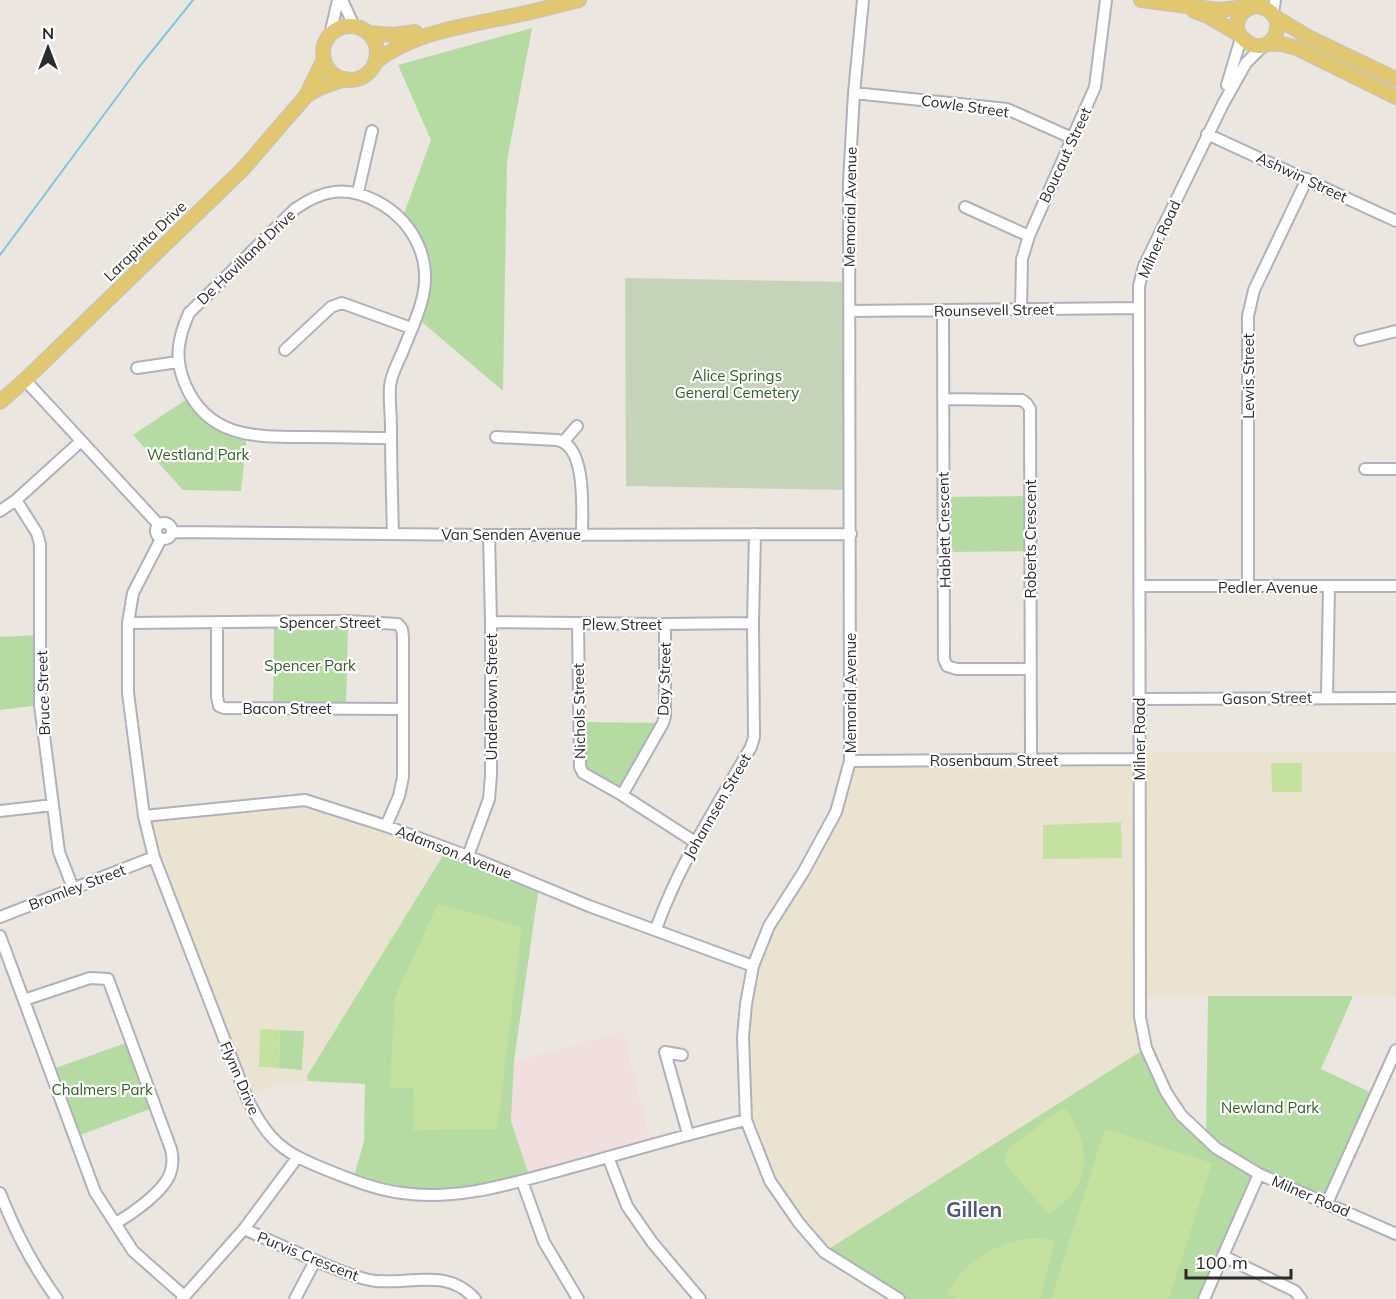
<svg xmlns="http://www.w3.org/2000/svg" width="1396" height="1299" viewBox="0 0 1396 1299" font-family="Mulish,sans-serif">
  <rect width="100%" height="100%" fill="#ebe6e0"/>
  <path fill="#ebe3d1" d="M1139,751H1396V996L1139,997L1146,1048L824,1252L788,1207L746,1120L744,1072L753,966L836,812L850,761L1138,759Z
    M293,799L447,849L307,1076L308,1081L275,1085L247,1098L144,816Z"/>
  <path fill="#f1dedf" d="M623,1032L651,1144L530,1178L511,1121L514,1061Z"/>
  <path fill="#b5dba3" d="M532,28L507,161L503,391L416,317L424,262L402,219L431,140L398,65Z
    M190,397L201,411L247,435L241,491L183,490L133,435Z
    M1029,496V551L945,552L942,497Z
    M348,621L346,708L273,709L274,622Z
    M41,635L40,705L0,710V637Z
    M578,722L663,723L622,795L583,773Z
    M447,849L539,886L514,1061L511,1121L530,1178L429,1195L353,1180L364,1141L365,1084L308,1081L307,1076Z
    M1208,996H1353L1321,1069L1376,1095L1327,1203L1259,1175L1204,1299H899L824,1252L1146,1048L1166,1092L1206,1138Z
    M280,1030L304,1031L302,1070L279,1068Z
    M131,1041L155,1107L75,1137L50,1070Z"/>
  <path fill="#c5d3b9" d="M625,278L849,282V490L626,486Z"/>
  <path fill="#c5e1a0" d="M1271,763H1302V792H1272Z
    M1121,822L1122,858L1043,859V825Z
    M438,904L522,927L497,1129L413,1130L414,1088H390L395,997Z
    M260,1029L280,1030L279,1068L259,1067Z
    M1063,1108C1072,1114 1074,1122 1078,1131C1093,1169 1081,1192 1048,1214L1005,1163L1007,1149Z
    M1105,1129L1212,1163L1169,1299H1051Z
    M1037,1238L1055,1241L1040,1299H958L947,1294C965,1259 999,1241 1037,1238Z"/>
  <g fill="none" stroke-linecap="round" stroke-linejoin="round">
    <path stroke="#80c5e0" stroke-width="2" d="M0,255L140,66L193,0"/>
    <g stroke="#b0b1ba" stroke-width="14">
      <path id="minor" d="M342,0L354,26
        M863,0L854,93L849,182L850,761L836,812L804,871L769,926L753,966L746,1004L743,1037L746,1120L770,1181L799,1223L824,1252L899,1299
        M1273,13L1275,0
        M330,35L338,0
        M1264,45L1246,63L1223,104L1144,266L1139,286L1140,1017L1146,1048L1166,1092L1181,1115L1216,1148L1259,1174L1396,1234
        M1227,85L1241,38
        M854,93L1007,109L1072,138
        M1207,134L1396,221
        M358,192L372,131
        M965,207L1029,236
        M1021,309L1022,259L1029,236L1095,87L1106,0
        M943,310L944,659L947,666L957,669H1030
        M849,311L1139,308
        M1360,340L1396,331
        M285,350L331,307L342,303L411,328
        M137,368L178,362
        M25,380L159,525
        M944,399L1022,400L1027,404L1030,409L1031,760
        M496,437L557,440C587,445 582,510 582,533
        M391,438C363,438 336,437 308,437C257,437 208,439 185,384C174,358 178,338 189,313L295,209C322,190 346,185 376,201C411,219 432,256 423,296C419,314 411,331 404,348C400,359 391,374 390,386C389,400 391,414 391,428C391,463 392,498 393,533
        M564,441L577,426
        M1365,469H1396
        M16,500L37,533L40,544V705L59,852L73,888
        M0,511L16,500L80,442
        M156 531a8 8 0 1 1 16 0a8 8 0 1 1-16 0Z
        M172,532L489,535L851,534
        M161,539L133,593L128,623V693L144,816L154,857L247,1098C269,1144 286,1154 332,1172C355,1181 377,1190 402,1193C457,1201 510,1184 562,1170C624,1153 684,1135 746,1120
        M1140,586H1396
        M1248,586V316L1254,290L1307,179
        M217,622V697L219,706L224,708L403,709
        M491,622L665,624L753,623
        M128,623L348,621L398,624L402,629L403,637V777L399,796L386,826
        M578,624L580,767L583,773L622,795L695,842
        M1327,697L1329,587
        M1139,699L1396,698
        M850,761L1139,759
        M622,795L663,723L665,716V624
        M0,811L53,805
        M144,816L305,800L386,826L468,856L589,906L753,966
        M468,856L489,799L491,775V622L489,535
        M0,917L154,857
        M656,929C679,864 717,806 751,747L754,737L753,623L755,534
        M0,936L95,1192L133,1251L184,1296
        M24,1000L90,978L108,979L171,1149C173,1157 173,1166 170,1174C163,1192 133,1213 116,1223
        M682,1055L665,1052L688,1134
        M608,1157L627,1206L652,1242L700,1299
        M522,1181L544,1242L578,1299
        M0,1193C16,1233 32,1264 57,1299
        M1327,1203L1396,1050
        M244,1229C276,1243 307,1258 341,1271C352,1275 364,1280 376,1281C412,1284 448,1268 475,1299
        M1223,1256L1295,1291L1301,1299
        M182,1299L244,1229L297,1158
        M295,1299L315,1261
        M1204,1299L1259,1174"/>
    </g>
    <g stroke="#c4c4c4" stroke-width="16">
      <path id="major" d="M1141,0L1218,10L1258,6C1271,9 1281,19 1276,33C1263,67 1213,26 1251,7
        M1194,11L1208,16L1240,35
        M1275,17L1310,38L1396,79
        M323 53a27 27 0 1 1 54 0a27 27 0 1 1-54 0Z
        M368,33L394,35L415,32
        M1267,44H1282L1297,48L1396,97
        M375,62C412,34 454,28 497,19C525,14 552,7 579,0
        M307,95L322,87L346,79
        M0,402L25,380L243,169L306,96L324,59"/>
    </g>
    <use href="#minor" stroke="#fff" stroke-width="10"/>
    <use href="#major" stroke="#e0c770" stroke-width="14"/>
  </g>
  <g text-anchor="middle" dominant-baseline="central" stroke-width="4.5" stroke-linejoin="round" paint-order="stroke">
    <g font-size="15" fill="#2b2b2b" stroke="#fff">
      <text transform="translate(965 106) rotate(8)">Cowle Street</text>
      <text transform="translate(1065 155) rotate(-65)">Boucaut Street</text>
      <text transform="translate(1302 177) rotate(25)">Ashwin Street</text>
      <text transform="translate(850 207) rotate(-89)">Memorial Avenue</text>
      <text transform="translate(1159 239) rotate(-66)">Milner Road</text>
      <text transform="translate(145 241) rotate(-44)">Larapinta Drive</text>
      <text transform="translate(246 257) rotate(-44)">De Havilland Drive</text>
      <text transform="translate(994 310) rotate(-1)">Rounsevell Street</text>
      <text transform="translate(1248 376) rotate(-90)">Lewis Street</text>
      <text transform="translate(944 530) rotate(-91)">Hablett Crescent</text>
      <text x="511" y="534">Van Senden Avenue</text>
      <text transform="translate(1030 539) rotate(-90)">Roberts Crescent</text>
      <text x="1268" y="587">Pedler Avenue</text>
      <text x="330" y="622">Spencer Street</text>
      <text x="622" y="624">Plew Street</text>
      <text transform="translate(664 679) rotate(-88)">Day Street</text>
      <text transform="translate(43 693) rotate(-92)">Bruce Street</text>
      <text transform="translate(850 693) rotate(-90)">Memorial Avenue</text>
      <text transform="translate(491 697) rotate(-90)">Underdown Street</text>
      <text transform="translate(1267 698) rotate(-1)">Gason Street</text>
      <text x="287" y="708">Bacon Street</text>
      <text transform="translate(579 711) rotate(-91)">Nichols Street</text>
      <text transform="translate(1139 739) rotate(-90)">Milner Road</text>
      <text x="994" y="760">Rosenbaum Street</text>
      <text transform="translate(717 806) rotate(-60)">Johannsen Street</text>
      <text transform="translate(454 852) rotate(21)">Adamson Avenue</text>
      <text transform="translate(77 887) rotate(-21)">Bromley Street</text>
      <text transform="translate(240 1078) rotate(67)">Flynn Drive</text>
      <text transform="translate(1311 1196) rotate(23)">Milner Road</text>
      <text transform="translate(308 1256) rotate(22)">Purvis Crescent</text>
    </g>
    <g font-size="15" fill="#306024" stroke="#fff">
      <text x="737" y="375">Alice Springs<tspan x="737" dy="17">General Cemetery</tspan></text>
      <text x="198" y="454">Westland Park</text>
      <text x="310" y="665">Spencer Park</text>
      <text x="102" y="1089">Chalmers Park</text>
      <text x="1270" y="1107">Newland Park</text>
    </g>
    <g font-size="21" font-weight="bold" fill="#515777" stroke="#fff">
      <text x="974" y="1209">Gillen</text>
    </g>
  </g>
  <g transform="translate(48 48)" stroke="#ffffff" stroke-width="4.5" paint-order="stroke">
  <path d="M0-4.5L10 22L0 15L-10 22Z" fill="#2b2b2b"/>
  <text y="-9" font-size="16" font-weight="bold" text-anchor="middle" fill="#2b2b2b">N</text>
  </g>
  <path d="M1186 1269v9h105v-9" fill="none" stroke="#2b2b2b" stroke-width="3"/>
  <text x="1195" y="1269" font-size="18" fill="#2b2b2b" stroke="#ffffff" stroke-width="4.5" paint-order="stroke">100 m</text>
</svg>
